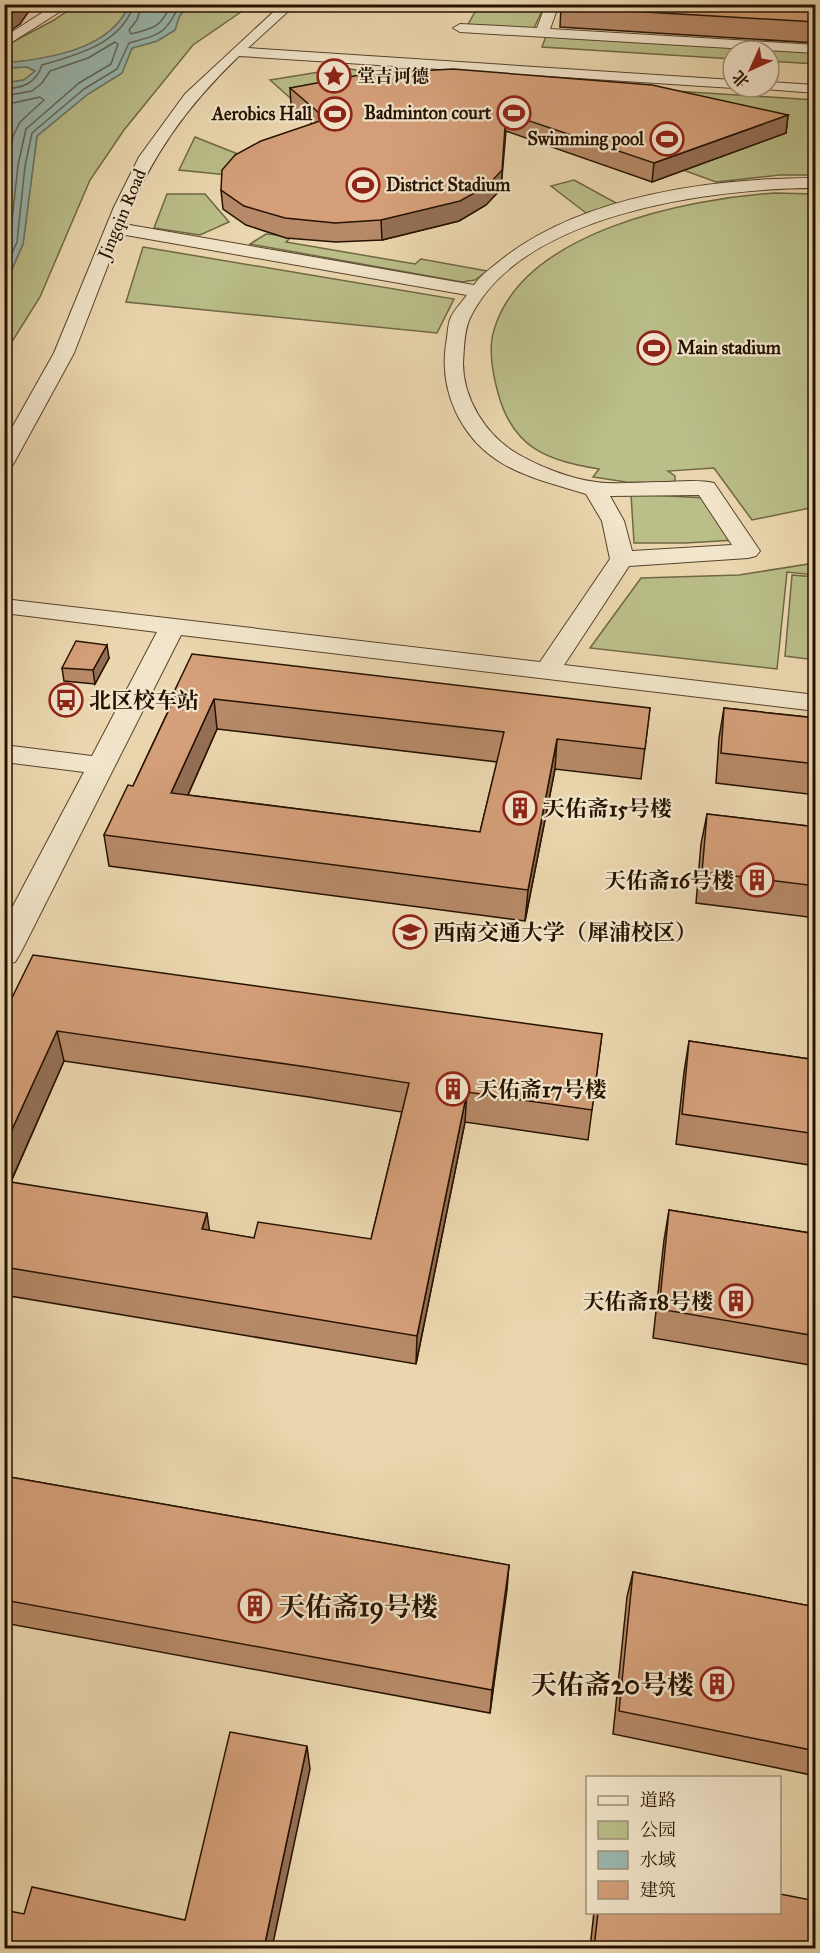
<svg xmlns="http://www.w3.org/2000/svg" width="820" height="1953" viewBox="0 0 820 1953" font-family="'IM FELL Great Primer','Noto Serif SC',serif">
  <rect width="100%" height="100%" fill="#ebd7af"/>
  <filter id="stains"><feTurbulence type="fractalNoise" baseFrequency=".00333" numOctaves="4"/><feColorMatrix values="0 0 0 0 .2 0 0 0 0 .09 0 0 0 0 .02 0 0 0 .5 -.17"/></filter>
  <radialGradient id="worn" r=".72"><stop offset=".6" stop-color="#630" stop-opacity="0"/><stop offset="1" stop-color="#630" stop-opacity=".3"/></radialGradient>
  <path fill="#babe89" stroke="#706844" stroke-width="1.5" d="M76,5H129C111,50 47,59 5,63V46L54,20Z
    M187,5H251L193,45L124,130L90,180L40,297L5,353V285L23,244L37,136L88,94L122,73L132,48L157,41L175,30L179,17Z
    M479,5H545L533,30L467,26Z
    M546,36L815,52V64L769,61V51H733V59L542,47Z
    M28,67L35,71L24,80L5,83L4,68Z
    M344,68L356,70L362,92L297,104L270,80Z
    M659,90L815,100V175H780L716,182L683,170L784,133Z
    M195,137L253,160L228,175L179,170Z
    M574,180L618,204L586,213L551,186Z
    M775,193L815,194V507L752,520L714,468L668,471L675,476V483L626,482L593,477L599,469C547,460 513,449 498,393C493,375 488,349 494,330C523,231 686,199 775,193Z
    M167,194H205L229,222L200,235L154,228Z
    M266,234L292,236L286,242L415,264L421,259L487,271L475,280L462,282L250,244Z
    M143,247L454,299L437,333L126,302Z
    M631,494L706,498L736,540L685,543H634Z
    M815,563V575L787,572L777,669L590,648L641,578L739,575Z
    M792,575L815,577V660L785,656Z"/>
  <path fill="#99b8b0" stroke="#6b766a" stroke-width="1.5" d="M129,5H187L179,17L175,30L157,41L132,48L122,73L88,94L37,136L23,244L5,285V83L24,80L35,71L27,67L5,68V63C47,59 111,50 129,5Z"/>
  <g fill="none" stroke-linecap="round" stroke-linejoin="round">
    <path stroke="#606558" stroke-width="1.5" d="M142,4L137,20L129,30L131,34C155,28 161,27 171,4
      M4,89C22,88 36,84 42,65C78,55 122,43 134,4
      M4,96L32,91L42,83L50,71L88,58L115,42L118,44L111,64L79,83L26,129L18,165L10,239L4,252
      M4,105L40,97L44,100L20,122L13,136L4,215
      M4,271L17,242L25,166L32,133L84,89L117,69L129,43C161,34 165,35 180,4"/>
    <g stroke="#57432c" stroke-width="2">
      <path id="street" d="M56,4H72L4,47V37Z
        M282,4H296L248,48L733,80V87H738L733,88L239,56C186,107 151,156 124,224L474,285C481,275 491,268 501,260C582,195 714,178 816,178V188C713,188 520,213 470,318C464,330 464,350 463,363C463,399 486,435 516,453C538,466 570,479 596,482C617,485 639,482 660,482C677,482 697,479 714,483L760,551L756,556L748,558L629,566L564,665L816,695V711L181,635L20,954L15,962L4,965V923L84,772L4,762V745L92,756L157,632L4,613V599L540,662L610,559L602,521L586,494C557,485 526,478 500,462C460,437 439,390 446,344C448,335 447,326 451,317C455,309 462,302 467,295L120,234L74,353L15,461L12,466L4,467V442L54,353L114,207L139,157L185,94ZM699,495L732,545L632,551L624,521L610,496Z
        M546,4H559L550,29L816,45V53L460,32L453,28L460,24L537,28Z
        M769,82L816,85V93L764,89L762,87H769Z"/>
    </g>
    <use href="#street" fill="#f2e5cb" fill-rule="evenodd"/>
  </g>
  <path fill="#b68968" stroke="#261200" stroke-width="1.5" fill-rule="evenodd" d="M816,4V43L560,27L561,7Z
    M290,88L788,115L786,133L652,182L506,131L501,189L486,205L459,221L382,240L336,242L286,238L246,225L223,209L221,190L312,123L291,105Z
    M109,658L95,684L64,681L62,668Z
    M172,696L650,708L641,779L555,769L525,921L109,866L104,835L133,786L172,703ZM217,729L497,762L480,832L188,795Z
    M724,708L816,718V795L716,783L719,738Z
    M707,814L816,827V918L696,903L701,844Z
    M4,1014L602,1034L588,1140L465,1122L416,1364L4,1295ZM64,1061L309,1097L402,1112L371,1239L254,1238L209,1231L11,1182Z
    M689,1041L816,1060V1166L676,1144L684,1072Z
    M669,1210L816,1234V1366L653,1338L664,1240Z
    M4,1476L509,1565L490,1713L4,1623Z
    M633,1572L816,1607V1776L613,1734L627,1597Z
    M594,1912H780L816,1948H590Z"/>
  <path fill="#946f55" stroke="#261200" stroke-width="1.5" d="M21,4H34L20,24L4,35V18Z
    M506,113L501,189L486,205L459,221L382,240L381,220Z
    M788,115L786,133L652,182L654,163Z
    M107,645L109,658L95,684L93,670Z
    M214,699L217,729L175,824L171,793Z
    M557,739L555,769L525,921L528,890Z
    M57,1031L64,1061L4,1197V1147Z
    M467,1092L465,1122L416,1364L417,1336Z
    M207,1213L211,1242L202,1229Z
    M509,1565L507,1590L490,1713L492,1690Z
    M307,1746L310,1769L272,1948H264Z"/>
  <path fill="#d49f79" stroke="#261200" stroke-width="1.5" fill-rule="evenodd" d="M4,4H21L17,10L4,18Z
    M562,4H816V22L561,7Z
    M453,69L652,85L788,115L654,163L506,113L502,170L487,186L460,201L381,220L335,223L285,218L244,206L221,190L222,170L235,155L261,141L326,119L290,88L365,74Z
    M76,641L107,645L93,670L62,668Z
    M192,654L650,708L645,749L557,739L528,890L104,835L128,785L133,786L175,697L172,696ZM214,699L504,732L480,832L171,793Z
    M724,708L816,718V764L721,753Z
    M707,814L816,827V886L702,872Z
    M33,955L602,1034L592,1110L467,1092L417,1336L4,1267V1181L207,1213L202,1229L254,1238L258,1222L371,1239L409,1083L307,1067L57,1031L4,1147V1014Z
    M689,1041L816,1060V1134L682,1114Z
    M669,1210L816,1234V1336L659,1309Z
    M4,1476L509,1565L492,1690L4,1600Z
    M633,1572L816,1607V1751L619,1711Z
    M230,1732L307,1746L264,1948H4V1910L24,1914L32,1887L185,1920Z
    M780,1894L816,1901V1948H594L598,1912H780Z"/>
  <defs>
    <g id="sight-ring" transform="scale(1.725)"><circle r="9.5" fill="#f2e5cb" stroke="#8f2418" stroke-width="1.5"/><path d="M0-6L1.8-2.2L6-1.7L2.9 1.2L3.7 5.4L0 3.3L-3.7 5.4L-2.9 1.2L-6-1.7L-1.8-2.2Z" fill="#8f2418"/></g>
    <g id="stadium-ring" transform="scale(1.725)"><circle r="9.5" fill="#f2e5cb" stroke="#8f2418" stroke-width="1.5"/><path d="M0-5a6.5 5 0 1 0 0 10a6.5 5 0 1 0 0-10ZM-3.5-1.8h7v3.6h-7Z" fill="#8f2418"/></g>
    <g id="bus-ring" transform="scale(1.725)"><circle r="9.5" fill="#f2e5cb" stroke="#8f2418" stroke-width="1.5"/><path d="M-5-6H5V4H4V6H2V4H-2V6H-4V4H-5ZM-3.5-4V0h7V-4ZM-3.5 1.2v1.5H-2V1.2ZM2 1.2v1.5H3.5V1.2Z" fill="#8f2418"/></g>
    <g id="building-ring" transform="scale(1.725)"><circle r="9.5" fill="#f2e5cb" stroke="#8f2418" stroke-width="1.5"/><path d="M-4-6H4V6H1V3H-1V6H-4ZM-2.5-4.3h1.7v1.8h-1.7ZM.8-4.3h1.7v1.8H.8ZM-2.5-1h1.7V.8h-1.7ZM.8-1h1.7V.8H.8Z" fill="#8f2418"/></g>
    <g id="university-ring" transform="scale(1.725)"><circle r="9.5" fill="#f2e5cb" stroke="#8f2418" stroke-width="1.5"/><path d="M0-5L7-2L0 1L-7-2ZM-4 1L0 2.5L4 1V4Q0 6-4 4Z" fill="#8f2418"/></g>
  </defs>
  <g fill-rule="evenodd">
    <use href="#sight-ring" x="334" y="76"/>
    <use href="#stadium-ring" x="514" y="113"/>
    <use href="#stadium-ring" x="335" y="114"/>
    <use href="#stadium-ring" x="667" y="139"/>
    <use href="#stadium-ring" x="363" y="185"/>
    <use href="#stadium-ring" x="654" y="348"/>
    <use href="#bus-ring" x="66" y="700"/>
    <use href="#building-ring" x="520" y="808"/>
    <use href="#building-ring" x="757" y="880"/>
    <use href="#university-ring" x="410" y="932"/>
    <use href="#building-ring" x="453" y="1089"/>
    <use href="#building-ring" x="736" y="1301"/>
    <use href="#building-ring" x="255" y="1606"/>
    <use href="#building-ring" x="717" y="1684"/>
  </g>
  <g text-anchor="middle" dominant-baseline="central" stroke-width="4.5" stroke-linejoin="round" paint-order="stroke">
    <g font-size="18" font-weight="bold" fill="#261200" stroke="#f2e5cb" text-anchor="start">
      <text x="357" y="76">堂吉诃德</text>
      <text x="491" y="113" text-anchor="end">Badminton court</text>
      <text x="312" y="114" text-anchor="end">Aerobics Hall</text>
      <text x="644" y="139" text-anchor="end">Swimming pool</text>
      <text x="386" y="185">District Stadium</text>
      <text x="677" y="348">Main stadium</text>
    </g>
    <g font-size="18" fill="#261200" stroke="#f2e5cb">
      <text transform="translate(122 214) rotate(-67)">Jingqin Road</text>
    </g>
    <g font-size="22" font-weight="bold" fill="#261200" stroke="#f2e5cb" text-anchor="start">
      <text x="89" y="700">北区校车站</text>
      <text x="543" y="808">天佑斋15号楼</text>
      <text x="734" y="880" text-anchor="end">天佑斋16号楼</text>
      <text x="433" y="932">西南交通大学（犀浦校区）</text>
      <text x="476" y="1089">天佑斋17号楼</text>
      <text x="713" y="1301" text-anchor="end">天佑斋18号楼</text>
    </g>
    <g font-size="27" font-weight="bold" fill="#261200" stroke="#f2e5cb" text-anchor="start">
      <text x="278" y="1606">天佑斋19号楼</text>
      <text x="694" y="1684" text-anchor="end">天佑斋20号楼</text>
    </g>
  </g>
  <rect width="820" height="1953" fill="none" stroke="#ebd7af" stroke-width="24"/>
  <rect x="6" y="6" width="808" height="1941" fill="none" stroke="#261200" stroke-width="3"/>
  <rect x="12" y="12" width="796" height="1929" fill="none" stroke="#261200" stroke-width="1.5"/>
  <rect x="586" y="1776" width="195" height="138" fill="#f2e5cb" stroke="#a0917a" stroke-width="1.5"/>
  <rect x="598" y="1796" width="30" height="9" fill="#f2e5cb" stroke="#a0917a" stroke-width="1.5"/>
  <text x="640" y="1806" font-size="18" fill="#261200">道路</text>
  <rect x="598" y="1821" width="30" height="18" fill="#babe89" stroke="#a0917a" stroke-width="1.5"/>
  <text x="640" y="1836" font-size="18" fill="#261200">公园</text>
  <rect x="598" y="1851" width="30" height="18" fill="#99b8b0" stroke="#a0917a" stroke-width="1.5"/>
  <text x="640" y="1866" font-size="18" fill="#261200">水域</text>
  <rect x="598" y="1881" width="30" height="18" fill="#d49f79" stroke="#a0917a" stroke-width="1.5"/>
  <text x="640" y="1896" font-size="18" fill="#261200">建筑</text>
  <g transform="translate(751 69) rotate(225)"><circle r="28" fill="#f2e5cb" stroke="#a0917a" stroke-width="1.5"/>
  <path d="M0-4.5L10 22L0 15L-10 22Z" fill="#8f2418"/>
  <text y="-9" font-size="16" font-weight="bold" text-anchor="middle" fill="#261200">北</text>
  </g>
  <rect width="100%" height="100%" filter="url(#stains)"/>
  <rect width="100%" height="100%" fill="url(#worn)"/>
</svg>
